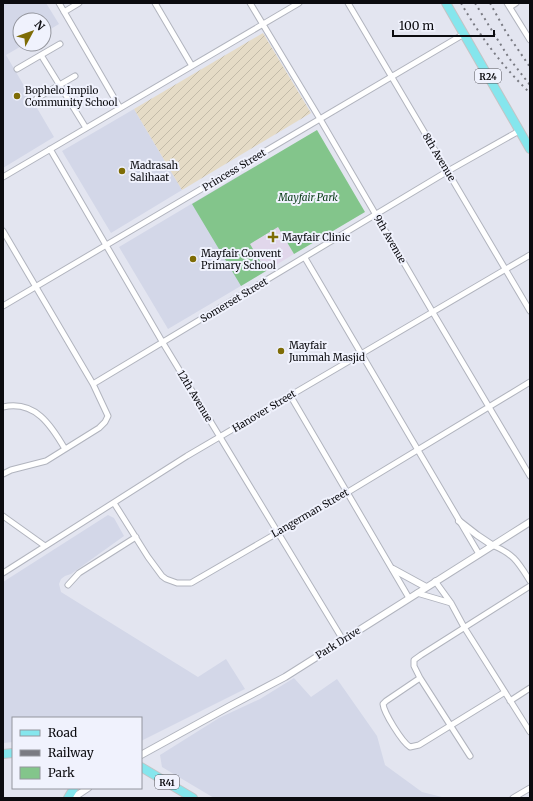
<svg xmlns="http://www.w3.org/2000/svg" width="533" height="801" viewBox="0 0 533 801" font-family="Merriweather,serif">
  <defs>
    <pattern id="industrial-furrows" width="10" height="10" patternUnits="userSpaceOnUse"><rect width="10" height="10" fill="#e5dbc6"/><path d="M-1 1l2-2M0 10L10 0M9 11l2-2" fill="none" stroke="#c3bba9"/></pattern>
  </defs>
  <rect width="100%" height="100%" fill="#e3e5f0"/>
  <path fill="#d3d7e8" d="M3,3H46L59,24L44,33V20H20V44H25L6,55L54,137L3,168Z
    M134,109L182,190L111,233L62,151Z
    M245,172L278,227L250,244L266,271L168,329L119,247Z
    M108,515L114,518L124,536L71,574L65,576L61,579L59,584L61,592L198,677L226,659L245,689L141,741V718H13V742L3,743V582Z
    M294,678L311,697L337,679L377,736L385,765L422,792L442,797L444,798H214L162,767L160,755L219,718L260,699Z"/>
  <path fill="url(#industrial-furrows)" d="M263,33L311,113L182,190L134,109Z"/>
  <path fill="#e1d7eb" d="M278,227L294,254L266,271L250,244Z"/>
  <path fill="#83c58b" d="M317,130L365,212L294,254L278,227L250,244L266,271L241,286L192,204Z"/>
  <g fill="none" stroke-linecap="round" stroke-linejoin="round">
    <g stroke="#b1b4be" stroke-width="7">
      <path id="minor" d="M59,3L120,108
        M155,3L192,66
        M250,3L320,119L432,311L530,476
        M348,3L530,311
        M507,3L530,40
        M510,7L516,3
        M64,12L79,3
        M41,55L60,44
        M17,69L41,55L86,128
        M37,98L75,76
        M50,149L163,343L343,640
        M3,177L299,3
        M3,231L93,384L108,416L105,422L99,428L46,461L11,470L3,474
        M305,258L479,554
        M3,306L464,34
        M93,384L448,171L519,131
        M290,395L409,598
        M3,407C35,400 51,425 65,449
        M114,503L148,557L162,576L166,579L177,583H191L348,492L530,382
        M3,516L45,546
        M492,545C514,554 518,562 530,581
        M3,573L187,456L530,255
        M435,581L451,603L464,627L530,732
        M68,585L79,573L136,537
        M417,593L451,603
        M420,678L386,701L383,704C384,713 402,742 410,747L419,745L505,692
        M510,701L530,688
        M470,756L420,678L414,666V660L421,655L530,586
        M513,798L530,788"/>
    </g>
    <g stroke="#b1b4be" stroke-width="8">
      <path id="tertiary" d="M459,521L477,535L492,545
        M393,569L426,587
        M141,755L230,706L285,677L530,522
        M73,798L88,788"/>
    </g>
    <g stroke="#c4c4c5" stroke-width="10">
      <path id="primary" d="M446,3L530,149
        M3,754L13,753
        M141,767L193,798
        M68,798L74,788"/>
    </g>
    <use href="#minor" stroke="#fff" stroke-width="5"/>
    <use href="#tertiary" stroke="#fff" stroke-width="6"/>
    <use href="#primary" stroke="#85e6ed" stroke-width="8"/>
    <path stroke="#797a82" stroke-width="2" stroke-dasharray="2 4" stroke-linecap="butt" d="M461,3C480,36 502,66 530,93
      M475,3L509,58L530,85
      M490,3L506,32L530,67"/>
  </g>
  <g fill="#7e6c06" stroke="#f0f2fd" stroke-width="1.5">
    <circle cx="17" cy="96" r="4"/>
    <circle cx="122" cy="171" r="4"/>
    <path d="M271 231h4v4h4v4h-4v4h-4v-4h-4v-4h4z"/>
    <circle cx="193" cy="259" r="4"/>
    <circle cx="281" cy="351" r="4"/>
  </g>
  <g text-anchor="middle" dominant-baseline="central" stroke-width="4" stroke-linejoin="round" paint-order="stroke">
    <g fill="#f0f2fd" stroke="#505056" stroke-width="1">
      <rect x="475" y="69" width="26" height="14" rx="3"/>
      <rect x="155" y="775" width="24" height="14" rx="3"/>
    </g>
    <g font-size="9" font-weight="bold" fill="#0b0b0f">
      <text x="488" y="76">R24</text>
      <text x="167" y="782">R41</text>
    </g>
    <g font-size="10" fill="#0b0b0f" stroke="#f0f2fd" text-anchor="start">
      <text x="25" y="90">Bophelo Impilo<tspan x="25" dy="12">Community School</tspan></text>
      <text x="130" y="165">Madrasah<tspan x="130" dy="12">Salihaat</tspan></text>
      <text x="282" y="237">Mayfair Clinic</text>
      <text x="201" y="253">Mayfair Convent<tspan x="201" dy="12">Primary School</tspan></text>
      <text x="289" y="345">Mayfair<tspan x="289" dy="12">Jummah Masjid</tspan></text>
    </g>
    <g font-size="10" fill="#0b0b0f" stroke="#f0f2fd">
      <text transform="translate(439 157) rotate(59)">8th Avenue</text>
      <text transform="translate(234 170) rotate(-31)">Princess Street</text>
      <text transform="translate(390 239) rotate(60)">9th Avenue</text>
      <text transform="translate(234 300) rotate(-31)">Somerset Street</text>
      <text transform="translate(195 396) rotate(59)">12th Avenue</text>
      <text transform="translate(264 411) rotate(-31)">Hanover Street</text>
      <text transform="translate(310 513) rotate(-30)">Langerman Street</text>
      <text transform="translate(338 643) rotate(-32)">Park Drive</text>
    </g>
    <g font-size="10" font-style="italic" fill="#02350f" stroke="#f0f2fd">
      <text x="308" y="197">Mayfair Park</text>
    </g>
  </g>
  <rect width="533" height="801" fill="none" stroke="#0b0b0f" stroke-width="8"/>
  <rect x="12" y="717" width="130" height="72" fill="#f0f2fd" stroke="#94969e"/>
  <rect x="20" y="730" width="20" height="6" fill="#85e6ed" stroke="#94969e"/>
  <text x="48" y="737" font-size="12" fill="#0b0b0f">Road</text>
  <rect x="20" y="750" width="20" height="6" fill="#797a82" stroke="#94969e"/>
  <text x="48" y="757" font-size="12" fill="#0b0b0f">Railway</text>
  <rect x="20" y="767" width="20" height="12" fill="#83c58b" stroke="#94969e"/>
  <text x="48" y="777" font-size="12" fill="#0b0b0f">Park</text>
  <g transform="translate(32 32) rotate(49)"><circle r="19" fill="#f0f2fd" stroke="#94969e"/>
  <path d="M0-3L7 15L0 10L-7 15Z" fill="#7e6c06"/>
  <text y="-6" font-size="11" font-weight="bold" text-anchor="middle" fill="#0b0b0f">N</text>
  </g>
  <path d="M393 30v6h101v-6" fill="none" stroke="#0b0b0f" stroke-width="2"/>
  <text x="399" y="30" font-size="12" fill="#0b0b0f" stroke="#f0f2fd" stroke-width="3" paint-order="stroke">100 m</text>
</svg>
